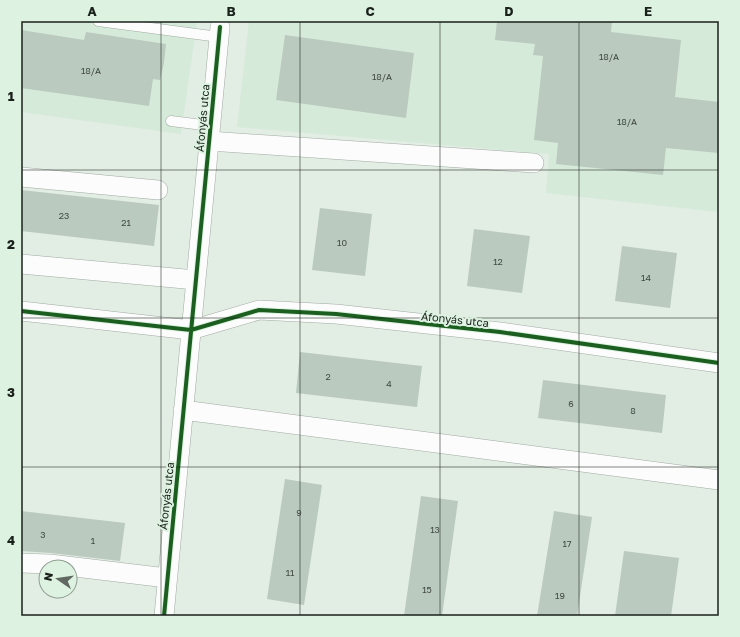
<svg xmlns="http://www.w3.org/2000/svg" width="740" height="637" viewBox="0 0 740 637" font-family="'Golos Text',sans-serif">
  <rect width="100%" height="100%" fill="#e2ede4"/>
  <path fill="#d6eada" d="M21,21H197L181,134L21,112Z
    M249,21H719V212L546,193L549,154L237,127Z"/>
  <path fill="#bacabe" d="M497,21H612L611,32L681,40L675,97L719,102V153L666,148L663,175L556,164L558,143L534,140L543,56L533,55L535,44L495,40Z
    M21,30L84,40L86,32L166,44L164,63L160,80L153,79L149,106L21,88Z
    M285,35L414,53L406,118L276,100Z
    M21,190L159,205L154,246L21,231Z
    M320,208L372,214L365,276L312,270Z
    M474,229L530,236L522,293L467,286Z
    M622,246L677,253L670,308L615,301Z
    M300,352L422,366L417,407L296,393Z
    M543,380L666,395L662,433L538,418Z
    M285,479L322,485L304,605L267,599Z
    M421,496L458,501L442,616H404Z
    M21,511L125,523L120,561L51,553L21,551Z
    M554,511L592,517L577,616H537Z
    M624,551L679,558L671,616H615Z"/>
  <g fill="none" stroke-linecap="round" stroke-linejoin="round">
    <g stroke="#a2aaa4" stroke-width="11">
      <path id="lane" d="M98,21L219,37
        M171,121L211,126"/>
    </g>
    <g stroke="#a2aaa4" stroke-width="20">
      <path id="street" d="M209,141L534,163
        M21,177L158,190
        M21,264L196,280
        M21,311L191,330L259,310L336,314L500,332L719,363
        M183,410L719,480
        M21,563L50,564L167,578
        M164,616L220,27"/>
    </g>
    <use href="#lane" stroke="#fbfcfb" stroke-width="10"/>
    <use href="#street" stroke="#fbfcfb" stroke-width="19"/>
    <g stroke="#ddf2e1" stroke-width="6">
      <path id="cycleway" d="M21,311L191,330L259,310L336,314L500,332L719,363
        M164,616L220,27"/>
    </g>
    <use href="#cycleway" stroke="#1b5e20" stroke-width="4"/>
  </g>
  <path fill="none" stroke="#1a211b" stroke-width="1" stroke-opacity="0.55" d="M161,21V616M300,21V616M440,21V616M579,21V616M21,170H719M21,318H719M21,467H719"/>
  <g text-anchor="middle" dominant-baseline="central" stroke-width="4" stroke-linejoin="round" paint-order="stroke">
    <g font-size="9" fill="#424b44">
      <text x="609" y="56">18/A</text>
      <text x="91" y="70">18/A</text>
      <text x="382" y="76">18/A</text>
      <text x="627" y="121">18/A</text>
      <text x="64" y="215">23</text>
      <text x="126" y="222">21</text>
      <text x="342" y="242">10</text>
      <text x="498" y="261">12</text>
      <text x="646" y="277">14</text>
      <text x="328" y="376">2</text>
      <text x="389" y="383">4</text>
      <text x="571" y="403">6</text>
      <text x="633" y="410">8</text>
      <text x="299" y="512">9</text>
      <text x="435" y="529">13</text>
      <text x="43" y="534">3</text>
      <text x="93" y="540">1</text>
      <text x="567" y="543">17</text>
      <text x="290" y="572">11</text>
      <text x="427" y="589">15</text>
      <text x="560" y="595">19</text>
    </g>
    <g font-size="11" fill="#1a211b" stroke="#ddf2e1">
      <text transform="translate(202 118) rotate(-85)">Áfonyás utca</text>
      <text transform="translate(455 319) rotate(6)">Áfonyás utca</text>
      <text transform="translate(166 496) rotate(-84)">Áfonyás utca</text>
    </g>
  </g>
  <rect width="740" height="637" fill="none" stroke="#ddf2e1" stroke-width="44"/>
  <g transform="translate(58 579) rotate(283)"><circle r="19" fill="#ddf2e1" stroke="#8f9e92"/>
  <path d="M0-3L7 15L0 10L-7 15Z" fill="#606861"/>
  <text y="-6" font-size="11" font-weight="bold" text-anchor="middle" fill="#1a211b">N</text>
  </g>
  <rect x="22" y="22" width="696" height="593" fill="none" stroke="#1a211b" stroke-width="1.5"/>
  <g font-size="13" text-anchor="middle" font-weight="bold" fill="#1a211b">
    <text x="92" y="16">A</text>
    <text x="231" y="16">B</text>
    <text x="370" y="16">C</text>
    <text x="509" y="16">D</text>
    <text x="648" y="16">E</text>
    <text x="11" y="101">1</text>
    <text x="11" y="249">2</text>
    <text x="11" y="397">3</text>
    <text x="11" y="545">4</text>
  </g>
</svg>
